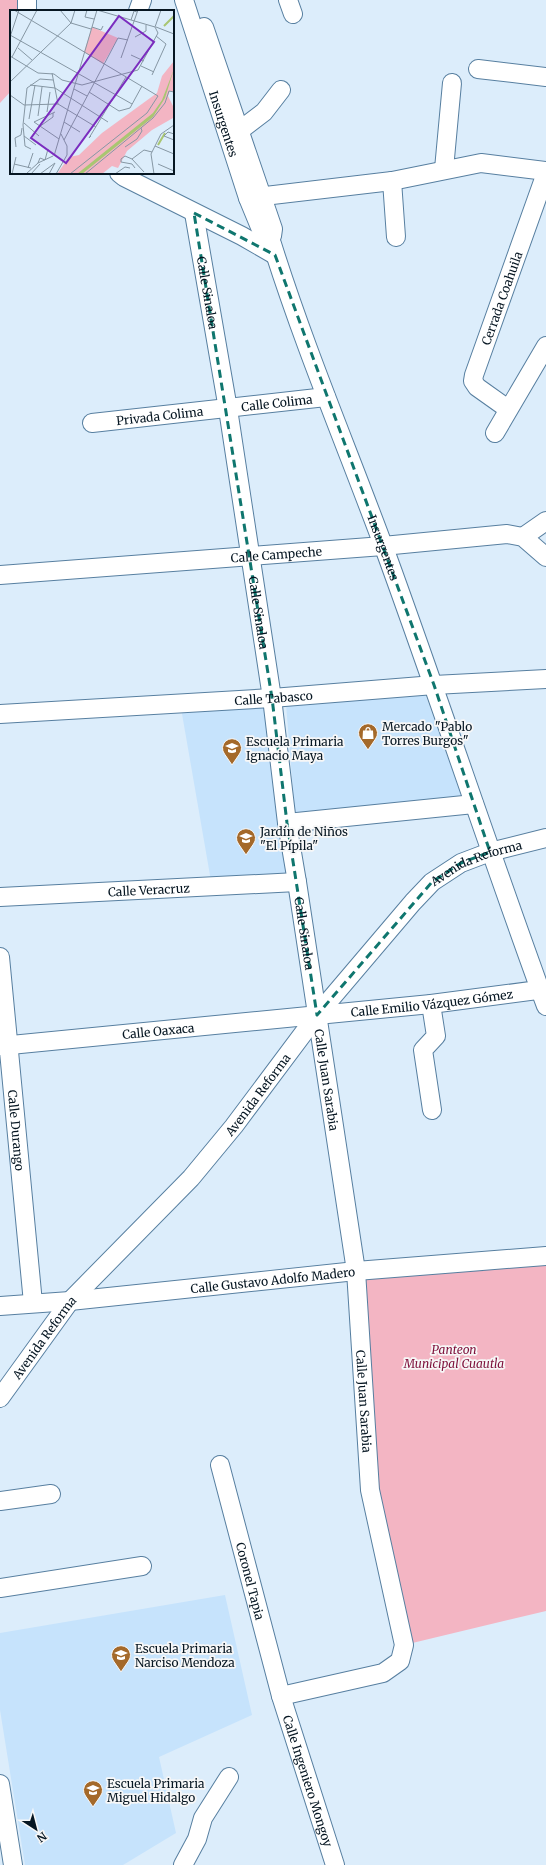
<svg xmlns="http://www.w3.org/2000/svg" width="546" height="1865" viewBox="0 0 546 1865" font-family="Merriweather,serif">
  <rect width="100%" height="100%" fill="#dcedfb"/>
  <path fill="#c6e3fc" d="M424,691L462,797L295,815L286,704Z
    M264,704L290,876L211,881L181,708Z
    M225,1595L252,1715L159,1757L176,1833L123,1865H25L0,1710V1633Z"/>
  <path fill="#f3b5c3" d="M0,0H26L27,11H11V91L0,103Z
    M546,1256V1611L404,1645L370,1490L356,1271Z"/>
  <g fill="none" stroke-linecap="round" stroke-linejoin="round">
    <g stroke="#577fa0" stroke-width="20">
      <g id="minor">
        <path id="s1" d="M184,0L248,198L262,232L272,244C305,349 348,450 386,553C441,704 491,856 546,1006"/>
        <path d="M288,0L293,14"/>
        <path d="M27,11V0"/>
        <path d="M138,11L142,0"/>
        <path d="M204,27L273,229L272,236"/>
        <path d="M478,69L546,77"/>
        <path d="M239,131L264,112L281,90"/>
        <path d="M444,169L452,83"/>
        <path d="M119,173L124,177L242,236L275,255"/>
        <path d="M392,181L396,237"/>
        <path d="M248,198L392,181L481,163L546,171"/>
        <path id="s2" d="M194,213L228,409L272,698L287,823L297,882L356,1271L370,1490L404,1645L400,1661L383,1673L281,1696"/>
        <path id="s3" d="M508,409L477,387L473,381L474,375L546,173"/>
        <path id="s4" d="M92,423L326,397"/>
        <path d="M495,433L546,346"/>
        <path d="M523,537L546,521"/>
        <path id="s5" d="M0,575L383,546L507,534L523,537L546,557"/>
        <path id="s6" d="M0,714L272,698L434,685L546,679"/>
        <path d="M287,823L474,804"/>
        <path id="s7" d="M0,897L297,882"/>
        <path id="s8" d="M0,957L33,1303"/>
        <path d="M431,1004L436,1036L423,1050L432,1110"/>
        <path id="s9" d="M0,1046L431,1004L546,989"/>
        <path id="s10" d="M0,1306L70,1301L356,1271L546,1256"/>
        <path id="s11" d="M0,1398L70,1301L191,1178L234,1126L317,1015L413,902L432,882L461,863L490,852L546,838"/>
        <path id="s12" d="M220,1465L281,1696L335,1865"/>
        <path d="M0,1501L51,1494"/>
        <path d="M0,1588L142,1566"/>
        <path d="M0,1784L13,1865"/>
        <path d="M183,1865L197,1839L203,1818L229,1777"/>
      </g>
    </g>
    <use href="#minor" stroke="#fff" stroke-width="18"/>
  </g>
  <path fill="none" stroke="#0f766e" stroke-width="3" stroke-dasharray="8 5" stroke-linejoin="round" d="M194,213L275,255L434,685L490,852L461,863L432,882L317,1015L287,823L272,698Z"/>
  <defs>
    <g id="shop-pin" transform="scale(1)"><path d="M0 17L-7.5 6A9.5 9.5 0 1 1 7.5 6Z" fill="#a4692a" stroke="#f7f7f7"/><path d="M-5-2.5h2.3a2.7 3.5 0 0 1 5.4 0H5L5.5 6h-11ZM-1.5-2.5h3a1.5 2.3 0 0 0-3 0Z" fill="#fff"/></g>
    <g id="school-pin" transform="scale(1)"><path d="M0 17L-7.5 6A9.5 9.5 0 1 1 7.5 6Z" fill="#a4692a" stroke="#f7f7f7"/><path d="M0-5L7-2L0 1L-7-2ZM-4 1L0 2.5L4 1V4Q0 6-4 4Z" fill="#fff"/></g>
  </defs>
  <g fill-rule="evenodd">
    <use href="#shop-pin" x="368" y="733"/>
    <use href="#school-pin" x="232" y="748"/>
    <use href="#school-pin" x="246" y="838"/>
    <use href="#school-pin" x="121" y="1655"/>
    <use href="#school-pin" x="93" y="1790"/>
  </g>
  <g text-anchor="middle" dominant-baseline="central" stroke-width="3.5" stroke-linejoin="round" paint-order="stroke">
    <g font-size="12" fill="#061622" stroke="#f7f7f7">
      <text stroke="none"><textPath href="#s1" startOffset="130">Insurgentes</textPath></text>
      <text stroke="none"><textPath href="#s2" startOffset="81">Calle Sinaloa</textPath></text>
      <text stroke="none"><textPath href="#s3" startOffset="133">Cerrada Coahuila</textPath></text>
      <text stroke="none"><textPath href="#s4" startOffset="186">Calle Colima</textPath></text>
      <text stroke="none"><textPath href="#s4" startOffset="68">Privada Colima</textPath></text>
      <text stroke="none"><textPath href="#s1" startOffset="584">Insurgentes</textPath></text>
      <text stroke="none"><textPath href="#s5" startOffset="277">Calle Campeche</textPath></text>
      <text stroke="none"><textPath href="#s2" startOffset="405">Calle Sinaloa</textPath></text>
      <text stroke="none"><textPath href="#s6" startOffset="274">Calle Tabasco</textPath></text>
      <text stroke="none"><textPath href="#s11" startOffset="723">Avenida Reforma</textPath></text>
      <text stroke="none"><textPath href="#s7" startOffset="149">Calle Veracruz</textPath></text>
      <text stroke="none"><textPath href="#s2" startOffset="729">Calle Sinaloa</textPath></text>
      <text stroke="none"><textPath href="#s9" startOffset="434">Calle Emilio Vázquez Gómez</textPath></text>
      <text stroke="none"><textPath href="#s9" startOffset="159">Calle Oaxaca</textPath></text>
      <text stroke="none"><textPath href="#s2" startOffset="877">Calle Juan Sarabia</textPath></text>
      <text stroke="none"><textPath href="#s11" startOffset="399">Avenida Reforma</textPath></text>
      <text stroke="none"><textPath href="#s8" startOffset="174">Calle Durango</textPath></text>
      <text stroke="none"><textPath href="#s10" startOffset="274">Calle Gustavo Adolfo Madero</textPath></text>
      <text stroke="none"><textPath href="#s11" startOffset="75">Avenida Reforma</textPath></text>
      <text stroke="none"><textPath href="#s2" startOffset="1201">Calle Juan Sarabia</textPath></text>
      <text stroke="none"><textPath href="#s12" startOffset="120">Coronel Tapia</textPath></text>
      <text stroke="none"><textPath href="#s12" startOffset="328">Calle Ingeniero Mongoy</textPath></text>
    </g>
    <g font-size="12" fill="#061622" stroke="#f7f7f7" text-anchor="start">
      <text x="382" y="726">Mercado "Pablo<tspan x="382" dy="14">Torres Burgos"</tspan></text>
      <text x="246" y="741">Escuela Primaria<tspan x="246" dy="14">Ignacio Maya</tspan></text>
      <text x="260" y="831">Jardín de Niños<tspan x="260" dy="14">"El Pípila"</tspan></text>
      <text x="135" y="1648">Escuela Primaria<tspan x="135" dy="14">Narciso Mendoza</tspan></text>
      <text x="107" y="1783">Escuela Primaria<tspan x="107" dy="14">Miguel Hidalgo</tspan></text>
    </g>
    <g font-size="12" font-style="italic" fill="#7e103b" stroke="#f7f7f7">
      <text x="454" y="1349">Panteon<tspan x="454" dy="14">Municipal Cuautla</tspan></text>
    </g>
  </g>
  <g transform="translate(10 10)">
    <rect width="164" height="164" fill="#dcedfb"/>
    <path d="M82,17L108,28L93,54L74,42ZM164,51V82L160,81L158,86L164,98L163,108L142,120L117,141L108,158L102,156L92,164H47L59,147L69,145L92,123L147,83L152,66Z" fill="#f3b5c3"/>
    <path d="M164,59L155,88L143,107L72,164H67L143,103L152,90Z" fill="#a9c672"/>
    <path fill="none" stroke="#a9c672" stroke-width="2" d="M154,16L164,6M148,135L155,123"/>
    <path fill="none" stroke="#8697a4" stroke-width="1" d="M4,0L148,86L137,103L60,164M50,0L61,13M77,0L75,7L84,9M87,0L145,17L151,0M121,10L124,1L127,2M61,13L81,19M82,17L91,20L93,16M146,17L164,24M0,25L122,94M146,26L156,34M0,27L9,0M125,27L136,21V15M8,38L22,50M121,45L134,51M0,46L28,63L44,64L52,70L72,75L128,60L148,23L145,17M2,47L27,0M111,48L128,0M131,56L144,62M42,63L48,94M142,65L156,34M0,72L61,13L65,0M20,75L45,78L98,112M64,79L77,86M79,82L109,101L120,98L132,76M0,85L14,95L48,94L86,117M37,102L40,82M45,102L24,112L49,129M28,106L32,77M19,109L25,75M54,112L70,122M14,113L29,126M29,117L43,107V103M164,124L158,122L154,126L164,130M14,126L26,135M81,126L79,128L116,67M54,130L108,28L118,30M145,136L164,144M6,137L5,128L11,125L12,118M115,137L127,129L132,121L131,118M21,139L15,136L13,115L17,78L30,69L43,70M44,146L87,0M122,149L134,140L142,142M28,153L30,148L35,150L38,139M4,154L21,158M148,154L164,161M18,158L23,143M125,158L122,154L111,152V149L115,146L122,149L134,162M2,164L6,147M16,164L28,153L43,146M21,164L30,154M30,164L45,153L39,164M46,164L57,145V136L51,124M75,164L143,108L155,93L159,81L164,82M105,164L115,157L120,158M144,164L141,144L151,124L164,115"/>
    <path fill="#7b2cbf" fill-opacity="0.15" stroke="#7b2cbf" stroke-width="2" d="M109,6L144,32L56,153L21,128Z"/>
    <rect width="164" height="164" fill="none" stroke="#061622" stroke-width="2"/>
  </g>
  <g transform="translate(36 1829) rotate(144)" stroke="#f7f7f7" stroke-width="3" paint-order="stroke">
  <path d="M0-3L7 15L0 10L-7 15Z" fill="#061622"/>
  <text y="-6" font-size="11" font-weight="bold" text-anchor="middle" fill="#061622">N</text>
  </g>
</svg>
